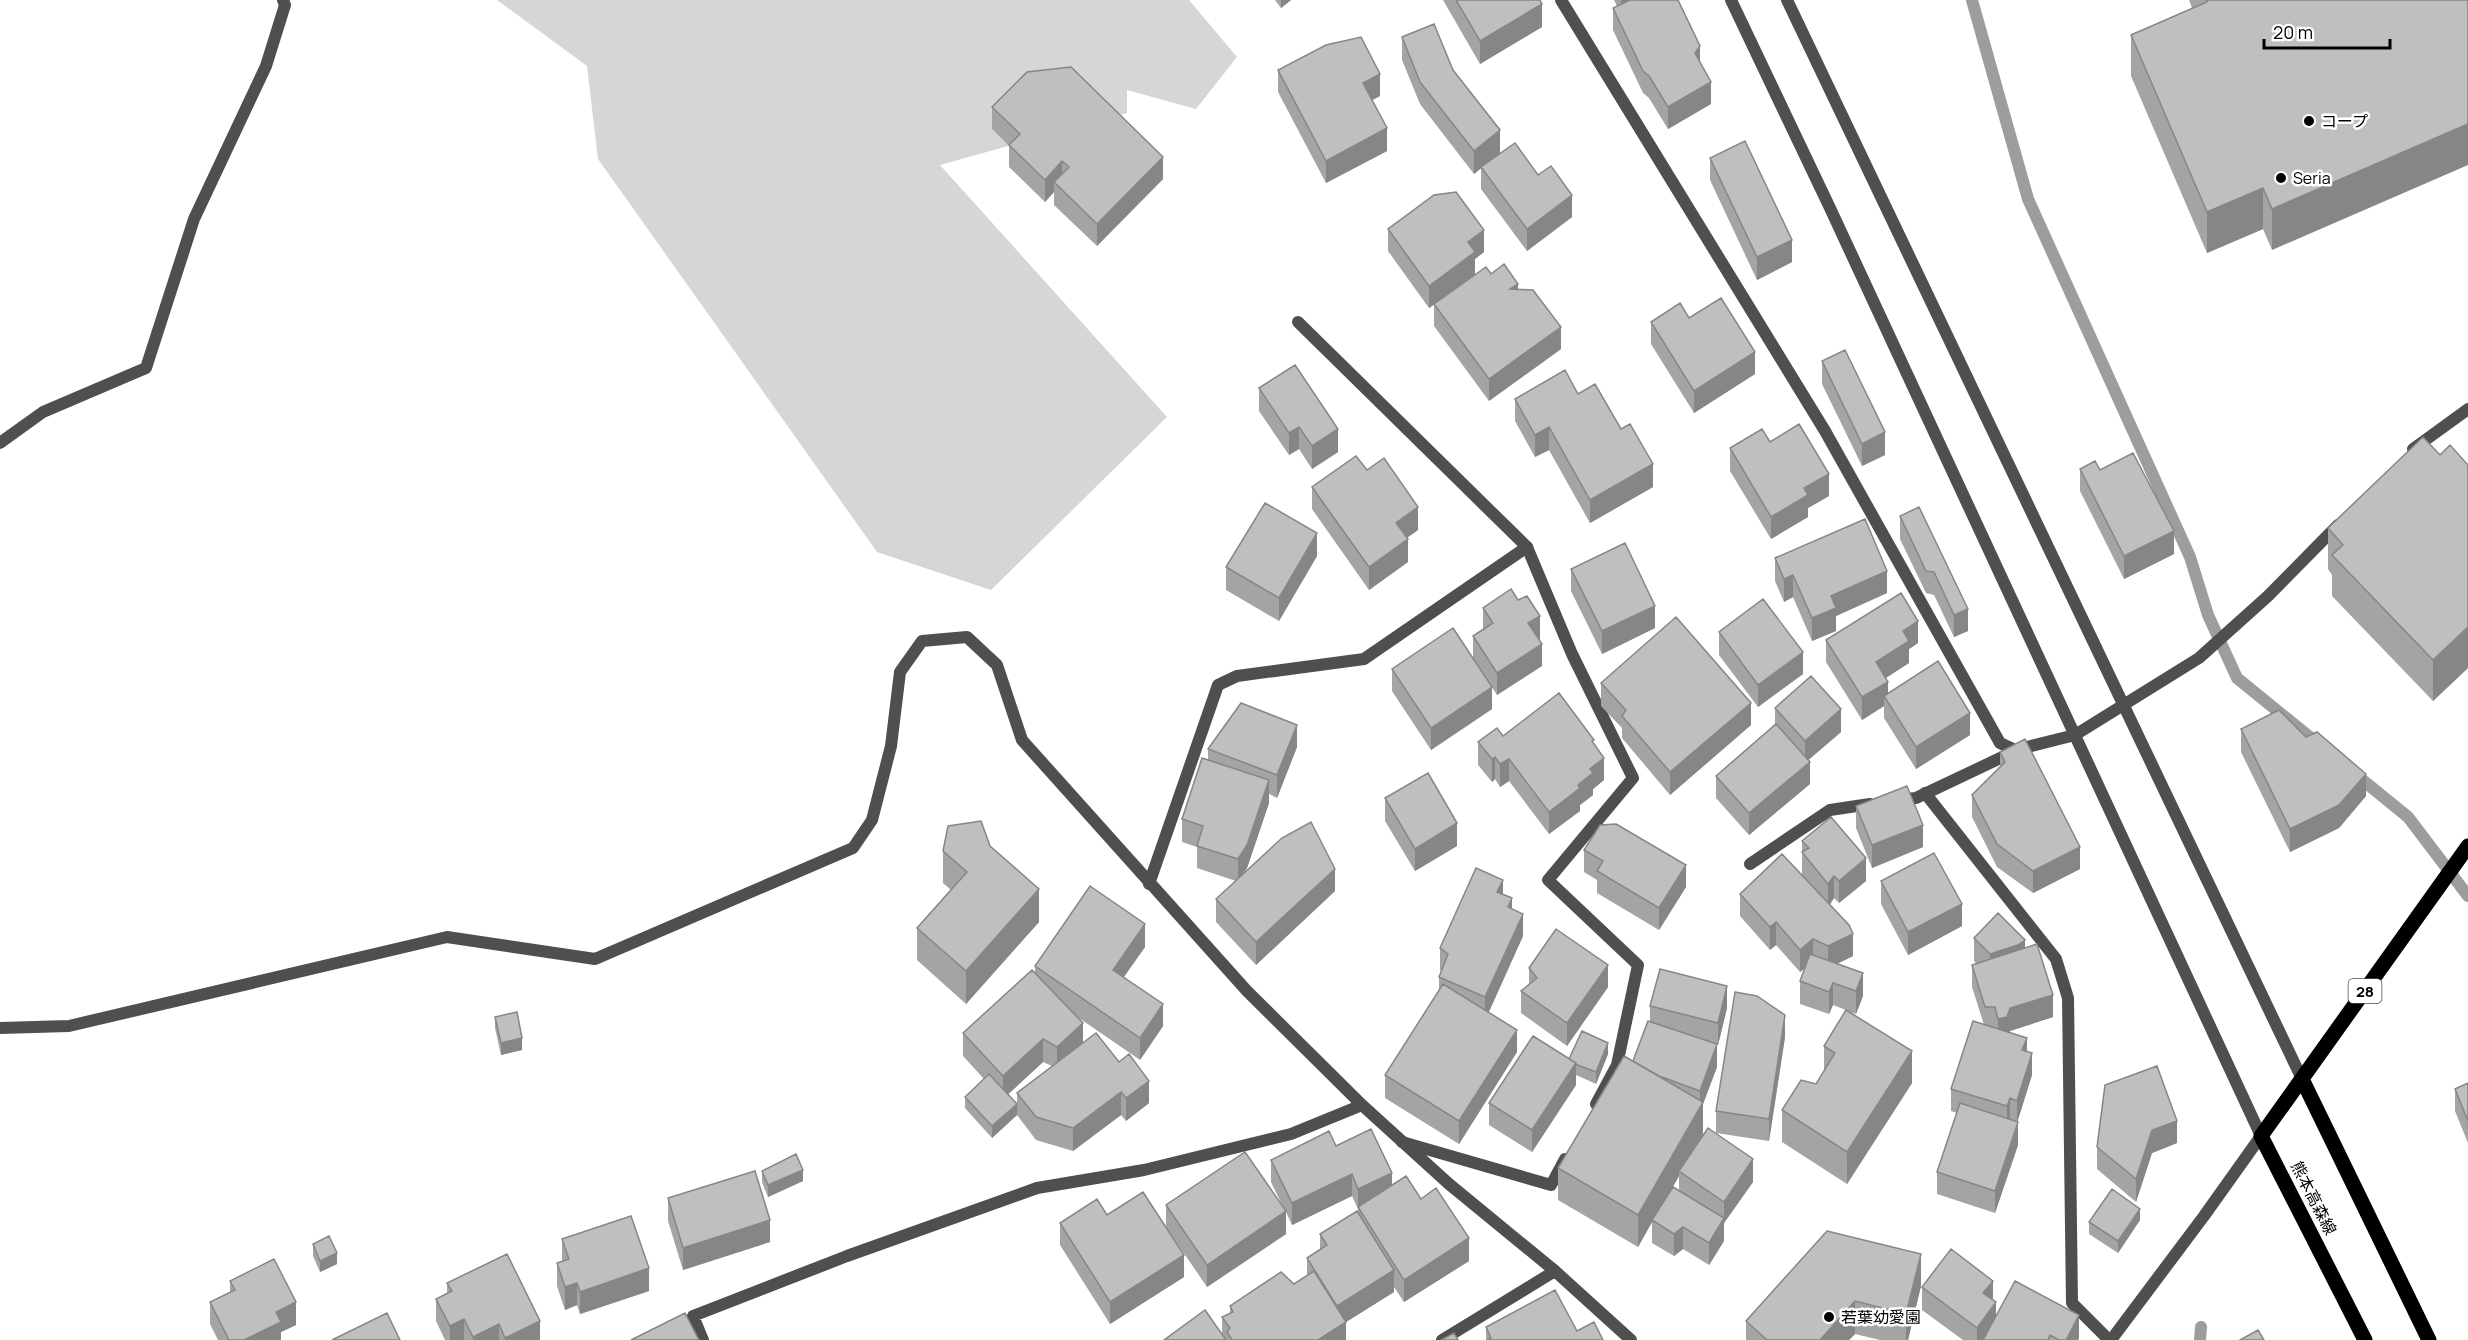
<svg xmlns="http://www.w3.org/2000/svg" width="2468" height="1340" viewBox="0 0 2468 1340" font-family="Manrope,'Noto Sans JP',sans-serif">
  <rect width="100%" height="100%" fill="#fff"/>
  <path fill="#d6d6d6" d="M497,0H1189L1237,57L1196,109L1127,90V113L940,165L1167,417L991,590L877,552L598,159L587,66Z"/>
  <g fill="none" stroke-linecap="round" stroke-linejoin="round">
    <path stroke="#9d9d9d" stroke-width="12" d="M1972,0L2028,199L2190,557L2208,615L2237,678L2322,747
      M2354,773L2408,817L2468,896
      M2200,1340L2201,1327"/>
    <path stroke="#4f4f4f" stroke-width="12" d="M1527,547L1572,654L1633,778L1548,880L1638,965L1617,1065L1596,1104
      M1925,793L2056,959L2068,998L2072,1303L2109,1340
      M1402,1142L1551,1185L1565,1159"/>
    <path stroke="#4f4f4f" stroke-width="12" d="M1561,0L1825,431L2000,743L2015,750L2075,735L2199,658L2268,596L2338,525
      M0,443L43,412L146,368L194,219L266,66L285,5L283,0
      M2413,449L2468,409
      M1896,800L1916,798L2013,752
      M1750,864L1830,810L1870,804
      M1149,884L1218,685L1237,676L1364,659L1527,547L1298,322
      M0,1028L69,1026L447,937L595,959L853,848L872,820L891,746L900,672L922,641L967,637L997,665L1022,740L1247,991L1362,1105
      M703,1340L693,1316L847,1256L1037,1188L1144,1170L1291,1134L1362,1105L1449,1184L1555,1271L1631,1340
      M1442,1340L1555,1271"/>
    <path stroke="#4f4f4f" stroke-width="12" d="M1731,0L1830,208L2261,1136L2204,1216L2111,1340
      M1787,0L2302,1079"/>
    <path stroke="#000" stroke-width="15" d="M2302,1079L2429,1340
      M2365,1340L2261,1136L2468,846"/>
  </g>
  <path fill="#a4a4a4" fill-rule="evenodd" d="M1275,0H1291L1281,8Z
    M1443,0H1540L1542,27L1480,64Z
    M1614,0H1678L1700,63L1711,104L1668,129L1649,98L1643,93L1613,30V8L1617,6Z
    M2189,0H2468L2272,250L2263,229L2207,253L2131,76V35L2192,8Z
    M1402,37L1453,70L1500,153L1538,175L1572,217L1527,251L1481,189V168L1474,174L1420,104L1402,60Z
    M1278,70L1380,96L1372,100L1387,151L1326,183L1278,92Z
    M992,107L1163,179L1097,246L1054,205V192L1045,202L1009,167V146L992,129Z
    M1710,158L1792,262L1757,280L1710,180Z
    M1388,229L1484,252L1475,259V274H1491L1518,289L1561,349L1489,401L1434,326V305L1429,308L1388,251Z
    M1651,322L1755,374L1694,413L1651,344Z
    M1822,361L1885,455L1862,466L1822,384Z
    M1259,388L1338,452L1312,469L1299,449L1289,455L1259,411Z
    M1578,394L1653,487L1590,523L1549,450L1535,457L1515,421V399Z
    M1770,442L1829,496L1808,508V517L1771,539L1730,471V448Z
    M2468,464V668L2433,701L2332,596V575L2328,569V528Z
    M2080,469L2100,470L2174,554L2124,579L2080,491Z
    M1367,470L1418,530L1407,538L1408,562L1369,590L1312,509V487Z
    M1919,507L1968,631L1954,637L1934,595L1926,593L1900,539V516Z
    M1317,556L1279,621L1226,590V567Z
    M1775,558L1887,593L1836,616V631L1812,641L1793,597L1784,602L1775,581Z
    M1571,569L1655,628L1602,654L1571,591Z
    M1483,608L1540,639H1539L1542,666L1497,695L1473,658V636L1483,629Z
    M1719,632L1803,674L1758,707L1719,655Z
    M1826,640L1918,643L1909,649V663L1886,678L1888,693L1970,735L1916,769L1884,718V706L1862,720L1826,662Z
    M1392,669L1492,709L1431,750L1392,691Z
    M1601,683L1751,725L1670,795L1622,738V728L1601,706Z
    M1775,708L1841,732L1808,760L1810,784L1749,835L1716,798V776L1775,724Z
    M2241,729L2306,737L2366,796L2339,828L2290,852L2241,752Z
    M1503,736L1594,745L1604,780L1593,789V795L1580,805V811L1549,834L1509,781L1500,787L1495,779L1492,782L1478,765V742Z
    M1297,747L1277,798L1269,794V803L1247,868L1242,875L1335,891L1256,965L1216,922V899L1236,881L1197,868V847L1182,842V819L1208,760V749Z
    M2000,752L2080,869L2033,893L1997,867L1972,817V795L2000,767Z
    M1385,798L1457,846L1415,871L1385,821Z
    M1856,806L1923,847L1872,868L1856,828Z
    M1802,841L1866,881L1839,903L1834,898L1830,905L1853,956L1837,964L1863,996L1856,1014L1847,1011L1912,1083L1847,1184L1782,1142V1110L1816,1084L1824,1071V1046L1846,1010L1833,1005L1829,1014L1800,1004V981L1804,969L1800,972L1776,945L1770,950L1740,916V894L1802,874Z
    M990,846L1039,922L966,1004L917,960V928L951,890L943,883V851Z
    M1584,850L1686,887L1659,930L1597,893V880L1584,872Z
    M1881,881L1962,926L1908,955L1881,904Z
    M1503,894L1512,909L1523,936L1489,1012L1517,1052L1459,1144L1385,1098V1075L1439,991V977L1441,971L1440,970V948Z
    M1974,938L2025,948L2053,1017L2010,1031V1032L2027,1051L2032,1075L2017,1122L2018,1145L1995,1213L1937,1194V1172L1957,1113L1951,1111V1089L1984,1025L1972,987V965L1976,963L1974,961Z
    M1145,947L1124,977L1163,1026L1140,1060L1079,1018L1083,1043L1149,1103L1126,1121L1121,1115L1073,1151L1036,1140L1017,1115V1093L1052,1066L1043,1062L1008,1094L1017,1115L992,1138L965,1108V1097L984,1079L963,1056V1033L1035,973V966Z
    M1529,968L1608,987L1567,1046L1521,1013V991L1529,984Z
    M1650,1006L1727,1008L1718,1045H1717V1067L1703,1104V1135L1699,1143L1753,1182L1724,1223V1241L1709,1265L1683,1249L1674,1256L1652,1243V1222L1638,1247L1558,1200V1168L1633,1061L1650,1021ZM1679,1176V1190L1669,1194Z
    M495,1017L522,1050L501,1055L495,1028Z
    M1785,1037L1769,1141L1716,1133V1111Z
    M1608,1054L1596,1084L1576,1075V1085L1532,1152L1489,1125V1103L1569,1059Z
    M2468,1083V1143L2455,1111V1089Z
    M2177,1143L2152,1153L2136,1202L2097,1169V1147Z
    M1336,1146L1392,1185L1421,1199L1469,1261L1404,1302L1394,1287V1292L1346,1322V1340H1164L1222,1334V1317L1230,1313V1306L1294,1284L1307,1276V1258L1320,1249V1234L1358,1212V1209L1352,1196L1292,1225L1286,1212V1234L1207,1287L1166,1227V1205L1284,1209L1271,1182V1160Z
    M762,1171L803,1181L768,1197L762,1182Z
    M668,1198L770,1242L683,1270L668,1221Z
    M1107,1215L1184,1277L1110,1324L1060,1245V1223Z
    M2140,1220L2118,1253L2089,1234V1222Z
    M562,1239L649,1291L580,1314L577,1305L565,1310L557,1286V1263L562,1261Z
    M313,1244L337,1264L320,1272L313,1256Z
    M230,1281L296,1325L281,1332V1340H218L210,1324V1302L230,1292Z
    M447,1283L540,1340H445L436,1321V1299L447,1293Z
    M1921,1286L1908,1340H1880L1855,1334L1849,1340H1746V1321Z
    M1922,1287L1993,1300L1996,1317L2079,1338L2078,1340H1963L1922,1310Z
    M1486,1327L1577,1331L1603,1340H1486Z"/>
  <path fill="#868686" d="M1281,0H1291L1281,8Z
    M1621,0H1647L1621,13Z
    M1542,4V27L1480,64V41Z
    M1700,46V68L1695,53Z
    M1380,74V96L1363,105V83Z
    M1711,82V104L1668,129V107Z
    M2468,124V165L2272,250V209Z
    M1387,128V151L1326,183V161Z
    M1500,130V153L1474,174V151Z
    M1163,157V179L1097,246V224Z
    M1062,161V183L1054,182V192L1045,202V180Z
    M2263,188V229L2207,253V212Z
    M1572,195V217L1527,251V229Z
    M1484,230V252L1475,259V274L1429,308V286L1468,242Z
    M1792,240V262L1757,280V257Z
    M1518,284V306L1510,289Z
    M1561,327V349L1489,401V379Z
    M1755,352V374L1694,413V391Z
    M1299,427V449L1289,455V433Z
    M1549,427V450L1535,457V435Z
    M1338,429V452L1312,469V446Z
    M1885,432V455L1862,466V444Z
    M1653,464V487L1590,523V500Z
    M1829,474V496L1808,508V517L1771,539V517L1804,488Z
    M1418,507V530L1396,545V523Z
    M2174,531V554L2124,579V556Z
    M1317,533V556L1279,621V598Z
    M1408,539V562L1369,590V567Z
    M1887,571V593L1836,616V631L1812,641V618L1831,596Z
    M1793,575V597L1784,602V579Z
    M1655,606V628L1602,654V631Z
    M1968,609V631L1954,637V615Z
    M1540,616V639L1528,646V623Z
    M1918,621V643L1909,649V663L1876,684V662L1903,631Z
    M2468,627V668L2433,701V660Z
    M1542,644V666L1497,695V673Z
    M1803,652V674L1758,707V685Z
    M1888,682V702L1884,696V706L1862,720V697Z
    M1492,687V709L1431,750V728Z
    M1751,703V725L1670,795V772Z
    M1841,709V732L1805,763V741Z
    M1970,713V735L1916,769V747Z
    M1297,725V747L1277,798V775Z
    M1495,757V779L1492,782V759Z
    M1604,758V780L1593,789V795L1580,805V811L1549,834V812L1578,785L1590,769Z
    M1509,759V781L1500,787V764Z
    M1810,762V784L1749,835V813Z
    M2366,774V796L2339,828L2290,852V829Z
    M1269,780V803L1247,868L1238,881V859Z
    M1457,823V846L1415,871V849Z
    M1923,825V847L1872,868V845Z
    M2080,847V869L2033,893V871Z
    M1866,858V881L1839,903V881Z
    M1686,865V887L1659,930V908Z
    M1335,869V891L1256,965V942Z
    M1834,876V898L1828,906V884Z
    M1503,880V902L1497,892Z
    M1039,889V922L966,1004V971Z
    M1512,898V921L1508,907Z
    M1962,904V926L1908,955V932Z
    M1523,914V936L1485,1020V997Z
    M1776,922V945L1770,950V927Z
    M1145,924V947L1113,992V970Z
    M1853,934V956L1828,968V946Z
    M1813,939V961L1800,972V950Z
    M2025,940V962L1990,976V954Z
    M1608,965V987L1567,1046V1023Z
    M1863,973V996L1856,1014V991Z
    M1833,983V1005L1829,1014V992Z
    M1727,986V1008L1718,1045V1023Z
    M2053,995V1017L2010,1031L2007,1039L1998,1041V1019L2010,1008Z
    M1163,1004V1026L1140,1060V1038Z
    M1785,1015V1037L1769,1141V1119Z
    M1083,1023V1045L1057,1070V1047Z
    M1517,1030V1052L1459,1144V1121Z
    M522,1038V1050L501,1055V1043Z
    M2027,1038V1060L2022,1050Z
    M1043,1039V1062L1003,1099V1076Z
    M1608,1043V1054L1596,1084V1072Z
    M1717,1044V1067L1703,1104V1135L1681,1172L1679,1171V1176L1653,1221L1652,1220V1222L1638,1247V1215L1700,1108V1091Z
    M1912,1051V1083L1847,1184V1152Z
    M2032,1053V1075L2017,1123V1101Z
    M1576,1063V1085L1532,1152V1130Z
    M1149,1081V1103L1126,1121V1098Z
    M1121,1092V1115L1073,1151V1128Z
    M2010,1098V1120L2007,1129V1106Z
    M1017,1104V1115L992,1138V1126Z
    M2177,1121V1143L2152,1153L2136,1202V1179L2152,1130Z
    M2018,1122V1145L1995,1213V1191Z
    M1753,1159V1182L1724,1223V1241L1709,1265V1243L1724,1219V1202Z
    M803,1170V1181L768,1197V1185Z
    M1392,1173V1195L1358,1209V1189Z
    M1352,1174V1196L1292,1225V1203Z
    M2140,1209V1220L2118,1253V1241Z
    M1286,1211V1234L1207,1287V1265Z
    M770,1220V1242L683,1270V1248Z
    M1683,1227V1249L1674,1256V1234Z
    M1469,1238V1261L1404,1302V1280Z
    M337,1253V1264L320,1272V1261Z
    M1921,1254V1286L1908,1340H1906V1314Z
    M1184,1255V1277L1110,1324V1302Z
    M649,1268V1291L580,1314V1292Z
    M1394,1270V1292L1346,1322V1340H1318L1337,1328V1306Z
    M1993,1281V1303L1983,1293Z
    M577,1283V1305L565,1310V1287Z
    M1855,1301V1334L1849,1340H1820Z
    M296,1302V1325L281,1332V1340H244L276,1312Z
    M1996,1302V1325L1985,1340H1977V1328Z
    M2079,1315V1338L2078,1340H2066Z
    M464,1319V1340H450V1326Z
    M540,1321V1340H505V1338Z
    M499,1324V1340H473V1337Z"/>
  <path fill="#bfbfbf" stroke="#868686" stroke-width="1.5" d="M1456,0H1540L1542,4L1480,41Z
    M1630,0H1678L1700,46L1695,53L1711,82L1668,107L1649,76L1643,71L1613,8Z
    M2206,0H2468V124L2272,209L2263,188L2207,212L2131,35L2207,2Z
    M1434,24L1453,70L1500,130L1474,151L1420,82L1402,37Z
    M1361,37L1380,74L1363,83L1387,128L1326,161L1278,70L1326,45Z
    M1071,67L1163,157L1097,224L1054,182L1069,167L1062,161L1045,180L1009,145L1020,134L992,107L1027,72Z
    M1745,141L1792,240L1757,257L1710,158Z
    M1515,143L1538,175L1551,166L1572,195L1527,229L1481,167Z
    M1456,192L1484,230L1468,242L1475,252L1429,286L1388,229L1434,195Z
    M1504,264L1518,284L1510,289L1533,290L1561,327L1489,379L1434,304L1486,267L1491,274Z
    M1721,298L1755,352L1694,391L1651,322L1680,303L1689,318Z
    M1845,350L1885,432L1862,444L1822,361Z
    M1295,365L1338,429L1312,446L1299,427L1289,433L1259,388Z
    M1565,370L1578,394L1595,384L1621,429L1630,424L1653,464L1590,500L1549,427L1535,435L1515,399Z
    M1799,424L1829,474L1804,488L1808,495L1771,517L1730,448L1762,429L1770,442Z
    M2423,437L2440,455L2450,445L2468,465V627L2433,660L2332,555L2343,545L2328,528Z
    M2133,453L2174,531L2124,556L2080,469L2095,461L2100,470Z
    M1356,456L1367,470L1384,458L1418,507L1396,523L1408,539L1369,567L1312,487Z
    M1265,503L1317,533L1279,598L1226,567Z
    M1919,507L1968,609L1954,615L1934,572L1926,571L1900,516Z
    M1865,519L1887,571L1831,596L1836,608L1812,618L1793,575L1784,579L1775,558Z
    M1625,543L1655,606L1602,631L1571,569Z
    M1511,589L1518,600L1527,596L1540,616L1528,623L1542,644L1497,673L1473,636L1493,623L1483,608Z
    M1901,593L1918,621L1903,631L1909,641L1876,662L1888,682L1862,697L1826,640Z
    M1763,599L1803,652L1758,685L1719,632Z
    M1676,617L1751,703L1670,772L1622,716L1626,710L1601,683Z
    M1453,628L1492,687L1431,728L1392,669Z
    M1938,661L1970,713L1916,747L1884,696Z
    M1811,676L1841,709L1805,741L1775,708Z
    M1559,693L1594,740L1592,741L1604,758L1590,769L1593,773L1578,785L1580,788L1549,812L1509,759L1500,764L1495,757L1492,759L1478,742L1497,728L1503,736Z
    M1241,703L1297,725L1277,775L1208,749Z
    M2279,710L2306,737L2317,732L2366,774L2339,805L2290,829L2241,729Z
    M1776,724L1810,762L1749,813L1716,776Z
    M2025,739L2080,847L2033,871L1997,844L1972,795L2005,762L2000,752Z
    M1202,758L1269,780L1247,845L1238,859L1197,846L1203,826L1182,819Z
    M1428,773L1457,823L1415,849L1385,798Z
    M1907,786L1923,825L1872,845L1856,806Z
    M1831,817L1866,858L1839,881L1834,876L1828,884L1802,852L1809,848L1802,841Z
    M981,821L990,846L1039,889L966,971L917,928L967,872L943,851L948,826Z
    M1311,822L1335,869L1256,942L1216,899L1282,838Z
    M1616,824L1686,865L1659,908L1597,871L1603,861L1584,850L1600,825Z
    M1934,853L1962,904L1908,932L1881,881Z
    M1782,854L1849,925L1853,934L1828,946L1813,939L1800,950L1776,922L1770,927L1740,894Z
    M1476,868L1503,880L1497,892L1512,898L1508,907L1523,914L1485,997L1439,977L1448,954L1440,948Z
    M1090,886L1145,924L1113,970L1163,1004L1140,1038L1035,966Z
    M1998,913L2025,940L2018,945L1990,954L1974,938Z
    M1556,929L1608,965L1567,1023L1521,991L1537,978L1529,968Z
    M2037,944L2053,995L2010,1008L2007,1017L1998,1019L1995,1007H1985L1972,965Z
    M1810,954L1863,973L1856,991L1833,983L1829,992L1800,981Z
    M1660,969L1727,986L1718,1023L1650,1006Z
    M1032,970L1083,1023L1057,1047L1043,1039L1003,1076L963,1033Z
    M1443,984L1517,1030L1459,1121L1385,1075Z
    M1735,992L1757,996L1785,1015L1769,1119L1716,1111Z
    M1846,1010L1912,1051L1847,1152L1782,1110L1801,1080L1816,1084L1835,1053L1824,1046Z
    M517,1012L522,1038L501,1043L495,1017Z
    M1648,1021L1717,1044L1700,1091L1659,1076L1633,1061Z
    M1973,1021L2027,1038L2022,1050L2032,1053L2017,1101L2010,1098L2007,1106L1951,1089Z
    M1582,1031L1608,1043L1596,1072L1575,1064L1576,1063L1569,1059Z
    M1096,1033L1119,1062L1129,1054L1149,1081L1126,1098L1121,1092L1073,1128L1036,1117L1017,1093Z
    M1533,1036L1576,1063L1532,1130L1489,1103Z
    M1624,1056L1703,1102L1638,1215L1558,1168Z
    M2157,1066L2177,1121L2152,1130L2136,1179L2097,1147L2105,1085Z
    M989,1074L1017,1104L992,1126L965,1097Z
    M2468,1083V1121L2455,1089Z
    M1960,1103L2018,1122L1995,1191L1937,1172Z
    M1708,1128L1753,1159L1724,1202L1679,1171Z
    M1371,1129L1392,1173L1358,1189L1352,1174L1292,1203L1271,1160L1329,1131L1336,1146Z
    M1245,1152L1286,1211L1207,1265L1166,1205Z
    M796,1154L803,1170L768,1185L762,1171Z
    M755,1171L770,1220L683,1248L668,1198Z
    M1406,1176L1421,1199L1436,1188L1469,1238L1404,1280L1358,1207Z
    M1673,1187L1724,1218L1709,1243L1683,1227L1674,1234L1652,1220Z
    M2112,1189L2140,1209L2118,1241L2089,1222Z
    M1143,1192L1184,1255L1110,1302L1060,1223L1097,1199L1107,1215Z
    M1357,1211L1394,1270L1337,1306L1307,1258L1327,1245L1320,1234Z
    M631,1216L649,1268L580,1292L577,1283L565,1287L557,1263L569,1259L562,1239Z
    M1827,1231L1921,1254L1906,1314L1855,1301L1820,1340H1767L1746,1321Z
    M329,1236L337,1253L320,1261L313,1244Z
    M1951,1249L1993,1281L1983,1293L1996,1302L1977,1328L1922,1287Z
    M507,1254L540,1321L505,1338L499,1324L473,1337L464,1319L450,1326L436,1299L452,1291L447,1283Z
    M274,1259L296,1302L276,1312L281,1322L244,1340H229L210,1302L235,1290L230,1281Z
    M1314,1271L1346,1322L1318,1340H1232L1227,1332L1230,1328L1222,1317L1233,1312L1230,1306L1281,1272L1294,1284Z
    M2015,1281L2079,1315L2066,1340H2059L2050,1335L2048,1340H1983Z
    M1555,1290L1577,1331L1594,1322L1603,1340H1487L1491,1338L1486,1327Z
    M1205,1310L1226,1340H1164Z
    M387,1313L400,1340H332Z
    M685,1313L699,1340H631Z
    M2258,1330L2264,1340H2240Z
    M1454,1333L1458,1340H1441Z"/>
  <g fill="#000" stroke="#fff" stroke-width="2">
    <circle cx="2309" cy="121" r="6"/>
    <circle cx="2281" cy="178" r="6"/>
    <circle cx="1829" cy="1317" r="6"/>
  </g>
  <g text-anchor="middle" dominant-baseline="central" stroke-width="5" stroke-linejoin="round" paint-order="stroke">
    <rect fill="#fff" stroke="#4c4c4c" stroke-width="1.5" x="2348.5" y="979" width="33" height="24" rx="4.5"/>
    <g font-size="15" font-weight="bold" fill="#000">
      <text x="2365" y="991">28</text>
    </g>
    <g font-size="16" fill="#000" stroke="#fff" text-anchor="start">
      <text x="2321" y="121">コープ</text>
      <text x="2293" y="178">Seria</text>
      <text x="1841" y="1317">若葉幼愛園</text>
    </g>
    <g font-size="16" fill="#000" stroke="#fff">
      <text transform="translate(2314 1198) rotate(63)">熊本高森線</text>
    </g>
  </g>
  <path d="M2264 39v9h126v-9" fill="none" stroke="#000000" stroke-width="3"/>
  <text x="2273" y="39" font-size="18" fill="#000000" stroke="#ffffff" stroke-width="4.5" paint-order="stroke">20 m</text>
</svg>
